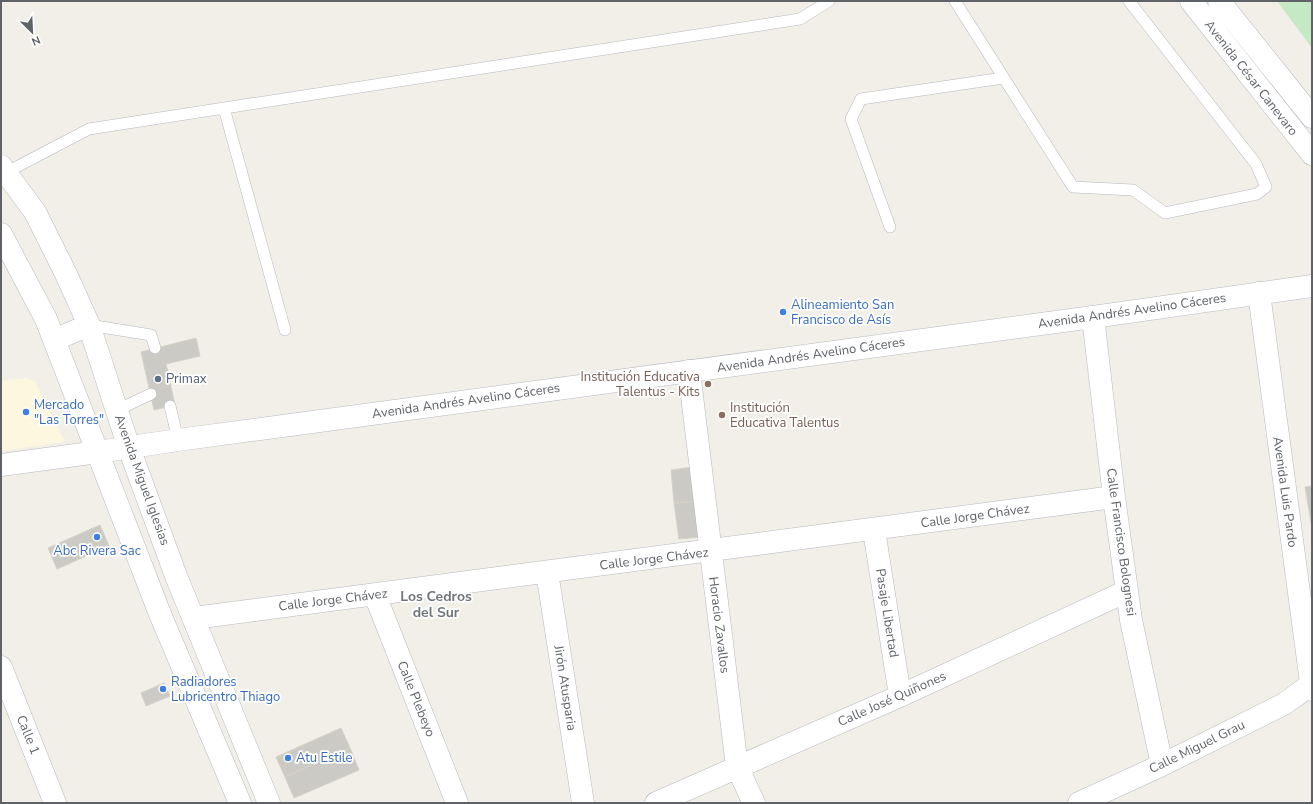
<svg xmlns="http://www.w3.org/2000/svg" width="1313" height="804" viewBox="0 0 1313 804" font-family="'Nunito Sans',sans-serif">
  <rect width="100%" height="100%" fill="#f1efe8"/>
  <path fill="#fef7e0" d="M25,378L35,381L65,442L1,451V381Z"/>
  <path fill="#c5e8c5" d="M1277,1H1312V48Z"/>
  <path fill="#cccac5" stroke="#d6d1c6" d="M196,338L200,356L166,364L175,405L154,410L141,352Z
    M693,467L697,501L674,503L671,470Z
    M1312,486V528L1305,487Z
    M697,501L701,537L679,539L674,503Z
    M100,525L109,546L57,569L48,548Z
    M164,683L170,696L146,706L141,693Z
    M341,728L350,748L285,777L276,757Z
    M350,748L359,770L294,798L285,777Z"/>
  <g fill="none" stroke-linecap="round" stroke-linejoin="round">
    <g stroke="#b5b8bc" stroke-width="12">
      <path id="lane" d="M955,1L1073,187L1133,190L1165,213L1257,194L1266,187L1256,164L1129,1
        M224,108L285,330
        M5,173L89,129L800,19L829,1
        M890,227L851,119L861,99L1003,78
        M89,325L151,335L155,348
        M170,406L178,440
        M117,410L151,394"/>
    </g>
    <g stroke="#b5b8bc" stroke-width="23">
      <path id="street" d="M1259,293L1312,690
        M1093,317L1114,497L1131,620L1162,765
        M689,371L737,767L754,803
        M1,465L98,452
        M874,530L900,696
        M547,572L583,803
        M375,595L457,803
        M194,618L1114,497
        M1,667L55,803
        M656,803L900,696L1127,591
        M1079,803L1162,765L1284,704L1312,684"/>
    </g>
    <g stroke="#b6babf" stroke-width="23">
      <path id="secondary" d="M1191,1L1312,154
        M1219,1L1312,117
        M1,166L35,212L66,274L89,325L129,448L176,576L269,803
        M1,234L46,319L160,614L240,803
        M54,340L89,325
        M98,452L178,440L1093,317L1312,286"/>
    </g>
    <use href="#lane" stroke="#fff" stroke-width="11"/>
    <use href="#street" stroke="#fff" stroke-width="22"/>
    <use href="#secondary" stroke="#fff" stroke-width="22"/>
  </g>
  <g fill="#3f7fe0" stroke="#fff" stroke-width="1.5">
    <circle cx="783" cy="312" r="4"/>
    <circle cx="26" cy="412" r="4"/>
    <circle cx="97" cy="537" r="4"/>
    <circle cx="163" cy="689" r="4"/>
    <circle cx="288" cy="758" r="4"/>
  </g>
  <circle fill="#5c6f8a" stroke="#fff" stroke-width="1.5" cx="158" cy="379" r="4"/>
  <g fill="#8d6e63" stroke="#fff" stroke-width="1.5">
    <circle cx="708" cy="384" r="4"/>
    <circle cx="722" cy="415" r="4"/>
  </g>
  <g text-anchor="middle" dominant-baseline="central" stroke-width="3.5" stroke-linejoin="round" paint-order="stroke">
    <g font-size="13" fill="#5f6368" stroke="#fff">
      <text transform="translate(1251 78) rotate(52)">Avenida César Canevaro</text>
      <text transform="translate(1132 311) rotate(-8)">Avenida Andrés Avelino Cáceres</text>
      <text transform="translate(811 355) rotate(-8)">Avenida Andrés Avelino Cáceres</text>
      <text transform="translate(466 401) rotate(-8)">Avenida Andrés Avelino Cáceres</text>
      <text transform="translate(142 480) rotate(70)">Avenida Miguel Iglesias</text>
      <text transform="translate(1285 492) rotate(82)">Avenida Luis Pardo</text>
      <text transform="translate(975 516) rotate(-8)">Calle Jorge Chávez</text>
      <text transform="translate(1121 542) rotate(82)">Calle Francisco Bolognesi</text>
      <text transform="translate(654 559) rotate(-7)">Calle Jorge Chávez</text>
      <text transform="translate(333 600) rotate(-7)">Calle Jorge Chávez</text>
      <text transform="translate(887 613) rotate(81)">Pasaje Libertad</text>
      <text transform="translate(719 625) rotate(83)">Horacio Zavallos</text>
      <text transform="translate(565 688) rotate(81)">Jirón Atusparia</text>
      <text transform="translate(416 699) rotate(68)">Calle Plebeyo</text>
      <text transform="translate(892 699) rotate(-24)">Calle José Quiñones</text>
      <text transform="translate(28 735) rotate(68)">Calle 1</text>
      <text transform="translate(1197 747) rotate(-26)">Calle Miguel Grau</text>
    </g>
    <g font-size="13" fill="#366cbe" stroke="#fff" text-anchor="start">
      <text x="791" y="305">Alineamiento San<tspan x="791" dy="15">Francisco de Asís</tspan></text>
      <text x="34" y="405">Mercado<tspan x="34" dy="15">"Las Torres"</tspan></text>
      <text x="97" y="551" text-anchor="middle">Abc Rivera Sac</text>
      <text x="171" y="682">Radiadores<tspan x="171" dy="15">Lubricentro Thiago</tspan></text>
      <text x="296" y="758">Atu Estile</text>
    </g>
    <g font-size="13" fill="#785e54" stroke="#fff" text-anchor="end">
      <text x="700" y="377">Institución Educativa<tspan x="700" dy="15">Talentus - Kits</tspan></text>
      <text x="730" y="408" text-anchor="start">Institución<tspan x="730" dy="15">Educativa Talentus</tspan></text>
    </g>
    <g font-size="13" fill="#4e5e75" stroke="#fff" text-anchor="start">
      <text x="166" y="379">Primax</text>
    </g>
    <g font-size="14" font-weight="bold" fill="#70757a" stroke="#fff">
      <text x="436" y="596">Los Cedros<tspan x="436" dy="16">del Sur</tspan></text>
    </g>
  </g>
  <rect width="1313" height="804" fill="none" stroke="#5f6368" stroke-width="4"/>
  <g transform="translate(32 32) rotate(156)" stroke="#ffffff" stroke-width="3" paint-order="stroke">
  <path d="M0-3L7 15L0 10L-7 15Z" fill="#5f6368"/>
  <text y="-6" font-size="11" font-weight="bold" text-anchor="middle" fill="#5f6368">N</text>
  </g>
</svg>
